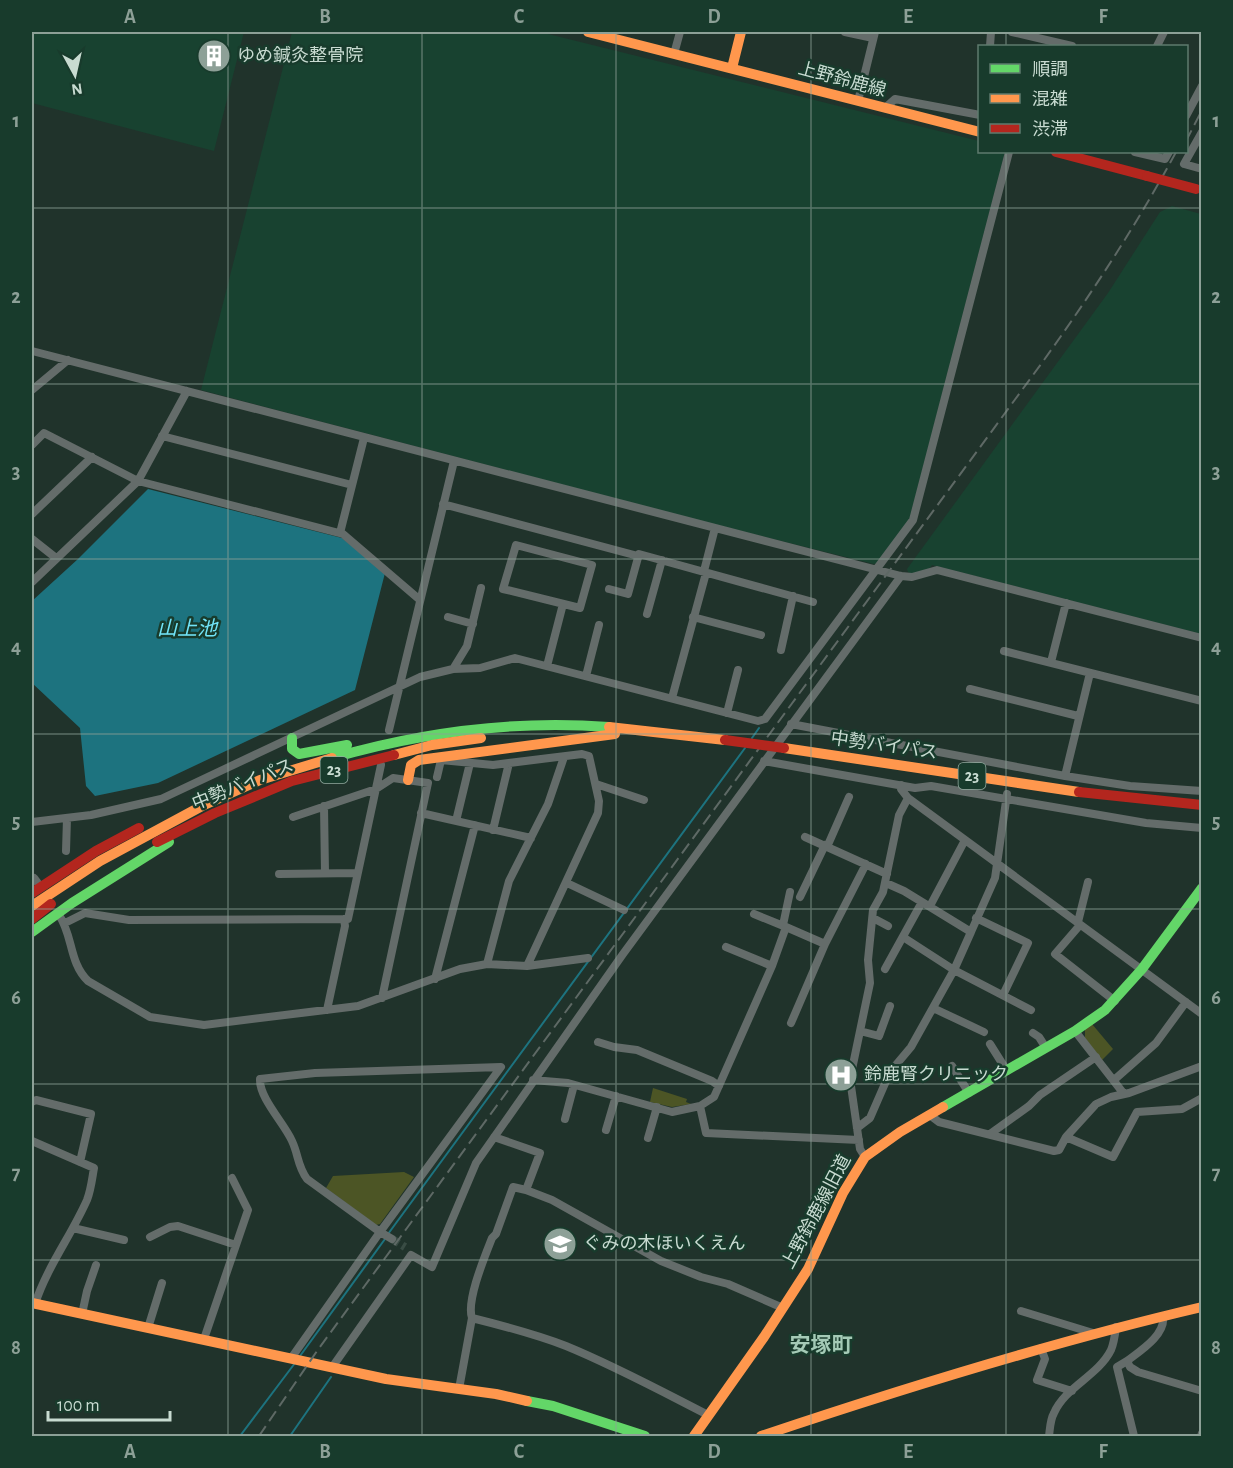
<svg xmlns="http://www.w3.org/2000/svg" width="1233" height="1468" viewBox="0 0 1233 1468" font-family="'Alegreya Sans','Noto Sans JP',sans-serif">
  <rect width="100%" height="100%" fill="#20332b"/>
  <path fill="#184230" d="M32,32H244L214,151L32,103Z
    M292,32H540L979,141L980,152H1005L909,521L878,563L874,564L716,525L201,390Z
    M1172,206L1201,214V634L932,565L929,569L911,574L908,572L907,569L1108,293L1160,212Z"/>
  <path fill="#4c5525" d="M1092,1024L1113,1049L1102,1060L1085,1038V1029Z
    M653,1088L687,1099L686,1102L691,1104L672,1107L650,1102Z
    M404,1172L414,1177L380,1224L376,1225L326,1188L333,1176Z"/>
  <path fill="#1d737f" d="M148,489L342,538L385,573L355,690L158,783L95,796L86,786L80,728L32,683V601L78,559Z"/>
  <g fill="none" stroke-linecap="round" stroke-linejoin="round">
    <path stroke="#1d737f" stroke-width="2" d="M752,738L759,728
      M388,1234L745,748
      M300,1356L385,1239
      M240,1436L295,1363
      M290,1436L331,1377"/>
    <path stroke="#394c44" stroke-width="8" stroke-dasharray="8 4" stroke-linecap="butt" d="M392,1239L405,1247"/>
    <path stroke="#646c6a" stroke-width="8" d="M845,32L873,38
      M1012,32L1072,46
      M990,46L991,32
      M1157,46L1164,32
      M674,54L680,32
      M858,101L875,32
      M885,108L895,99L980,115
      M1186,116L1202,86
      M1202,132L1184,164L1202,169
      M1135,152L1165,159L1169,152
      M32,351L901,576L912,577L937,570L1202,638
      M32,390L68,360
      M162,436L352,485
      M32,445L44,433L138,481L343,534L420,600
      M443,504L638,556
      M32,514L92,457
      M340,533L364,438
      M32,539L56,558
      M516,545L592,565L580,608L503,589Z
      M704,571L715,528
      M32,582L138,481L187,391
      M609,589L628,594L639,554L813,602
      M647,614L662,560
      M448,617L473,624
      M693,617L761,635
      M781,650L793,596
      M1004,651L1202,701
      M1051,662L1066,603
      M547,666L563,604
      M453,669L467,646L481,588
      M586,676L599,625
      M970,689L1078,716
      M672,698L706,573
      M727,713L738,670
      M791,724L1065,776L1130,786L1202,791
      M389,730L454,461
      M764,761L915,788L931,786L1146,823L1202,828
      M1065,776L1090,673
      M596,784L644,800
      M901,785V789L908,798L1202,1014
      M324,806L325,873
      M421,813L531,838
      M293,817L376,789L393,778L428,783L382,998
      M456,821L470,763
      M32,822L91,815L161,799L420,677L453,669L480,668L515,658L758,721L765,719L913,520L1009,152
      M493,830L509,763
      M805,837L887,874
      M827,847L849,797
      M66,851L67,818
      M279,874L357,873
      M32,880L34,878L37,882
      M567,883L624,910
      M886,883L904,891L971,932L995,878L1007,794
      M800,897L825,845
      M930,906L965,840
      M754,914L786,927
      M59,915C73,935 69,963 88,981L150,1017L204,1025L358,1006L460,969L487,964L527,966L598,813L599,801L589,756L582,754L493,765L441,760L437,777
      M873,918L888,926
      M976,918L1028,943L1003,995
      M1078,922L1088,882
      M65,923L85,913L129,920L348,919L381,765
      M783,925L790,892
      M1080,925L1055,954L1115,1001
      M903,937L954,970L1031,1010
      M726,947L772,966
      M487,964L509,881L548,804L564,757
      M527,966L588,958
      M885,969L922,902
      M435,979L475,825
      M933,1008L984,1032
      M327,1010L345,926L344,919
      M791,1023L825,944L866,864
      M860,1031L879,1036L890,1006
      M1075,1031L1124,1094
      M1033,1033L1039,1037L1046,1048
      M598,1042L614,1047L637,1050L712,1081L719,1086
      M990,1044L1007,1071
      M952,1066L969,1093
      M533,1080L568,1083L672,1112L700,1106L714,1097L772,966L786,927L825,944
      M1114,1080L1156,1043L1186,1002
      M32,1102L36,1100L91,1114L80,1162
      M700,1106L706,1133L859,1140
      M931,1116L939,1122L1054,1151L1059,1150L1066,1137L1096,1104L1111,1097L1129,1093L1202,1066
      M565,1119L574,1085
      M857,1128L870,1118L890,1072L911,1047L954,970L971,932
      M606,1130L616,1096
      M990,1134L1029,1106L1040,1095L1096,1057
      M494,1137L540,1153L526,1190L552,1200L661,1261L701,1277L728,1284L783,1308
      M1066,1137L1113,1157L1137,1112L1182,1109L1202,1098
      M648,1138L657,1107
      M32,1141L94,1168C92,1179 91,1190 87,1200C71,1236 47,1267 35,1304
      M865,1157L860,1149L850,1079L870,983L868,960L873,910L883,892L899,815L908,798
      M73,1228L124,1240
      M150,1237L170,1227L178,1226L236,1245
      M1021,1311L1093,1333
      M82,1314L87,1291L96,1265
      M472,1318C466,1301 485,1256 492,1238L496,1234L513,1187L526,1190
      M148,1328L162,1283
      M204,1339L248,1210L232,1178
      M1041,1348L1045,1359L1037,1380L1072,1391
      M292,1357L380,1232L501,1067L315,1073L260,1079C259,1098 284,1123 292,1141C299,1156 297,1165 307,1179L380,1232L392,1239
      M1127,1361C1140,1351 1166,1335 1163,1316
      M333,1366L411,1255L432,1267L476,1163L623,954L901,576
      M459,1389L472,1318C504,1326 535,1334 566,1346C615,1366 661,1391 708,1415
      M1049,1436C1050,1429 1050,1420 1054,1413C1065,1387 1098,1376 1111,1350C1114,1343 1115,1335 1116,1327
      M1134,1436L1117,1367L1127,1361L1130,1367L1138,1372L1202,1391
      M1201,1436L1202,1433"/>
    <path stroke="#63d668" stroke-width="10" d="M292,738V749L299,754L347,745
      M332,758C422,732 516,720 609,727
      M32,932L72,903L169,842
      M943,1107L1075,1031L1105,1010L1142,969L1202,888
      M527,1401L553,1406L645,1436"/>
    <path stroke="#ff974d" stroke-width="10" d="M588,32L980,132
      M732,68L741,32
      M609,727L725,740
      M784,748L1079,792
      M394,755L432,745L481,738
      M408,780L411,765L419,760L615,734
      M32,906L100,861L202,806L260,780L332,758
      M32,1303L386,1379L496,1394L527,1401
      M694,1436L764,1337L808,1269L843,1193L865,1157L900,1132L943,1107
      M761,1436C907,1387 1052,1342 1202,1307"/>
    <path stroke="#b3261e" stroke-width="10" d="M1056,152L1147,176
      M1079,792L1202,805
      M157,842L215,813L292,781L394,755
      M32,893L96,851L139,828
      M32,919L51,904"/>
    <path stroke="#5e6965" stroke-width="2" stroke-dasharray="12 6" stroke-linecap="butt" d="M1186,141L1202,110
      M259,1436L317,1351L407,1228L1044,360C1092,293 1137,224 1176,152"/>
    <path stroke="#b3261e" stroke-width="10" d="M1147,176L1196,189
      M725,740L784,748"/>
  </g>
  <path fill="none" stroke="#8da097" stroke-width="1.5" stroke-opacity="0.55" d="M228,32V1436M422,32V1436M616,32V1436M811,32V1436M1006,32V46M1006,152V1436M32,208H1202M32,384H1202M32,559H1202M32,734H1202M32,909H1202M32,1084H1202M32,1260H1202"/>
  <defs>
    <g id="building-disc" transform="scale(1.725)"><circle r="9.5" fill="#8da097" stroke="#183b2c"/><path d="M-4-6H4V6H1V3H-1V6H-4ZM-2.5-4.3h1.7v1.8h-1.7ZM.8-4.3h1.7v1.8H.8ZM-2.5-1h1.7V.8h-1.7ZM.8-1h1.7V.8H.8Z" fill="#fff"/></g>
    <g id="hospital-disc" transform="scale(1.725)"><circle r="9.5" fill="#8da097" stroke="#183b2c"/><path d="M-5-5h3v3.5h4V-5h3V5h-3V1.5h-4V5h-3Z" fill="#fff"/></g>
    <g id="school-disc" transform="scale(1.725)"><circle r="9.5" fill="#8da097" stroke="#183b2c"/><path d="M0-5L7-2L0 1L-7-2ZM-4 1L0 2.5L4 1V4Q0 6-4 4Z" fill="#fff"/></g>
  </defs>
  <g fill-rule="evenodd">
    <use href="#building-disc" x="214" y="56"/>
    <use href="#hospital-disc" x="841" y="1075"/>
    <use href="#school-disc" x="560" y="1244"/>
  </g>
  <g text-anchor="middle" dominant-baseline="central" stroke-width="5" stroke-linejoin="round" paint-order="stroke">
    <g fill="#183b2c" stroke="#93aba0" stroke-width="1.5">
      <rect x="320.5" y="757" width="27" height="26" rx="4.5"/>
      <rect x="958.5" y="763" width="27" height="26" rx="4.5"/>
    </g>
    <g font-size="16" font-weight="bold" fill="#c8dbd1">
      <text x="334" y="770">23</text>
      <text x="972" y="776">23</text>
    </g>
    <g font-size="18" fill="#c8dbd1" stroke="#183b2c" text-anchor="start">
      <text x="237" y="56">ゆめ鍼灸整骨院</text>
      <text x="864" y="1075">鈴鹿腎クリニック</text>
      <text x="583" y="1244">ぐみの木ほいくえん</text>
    </g>
    <g font-size="18" fill="#c8dbd1" stroke="#183b2c">
      <text transform="translate(842 80) rotate(15)">上野鈴鹿線</text>
      <text transform="translate(884 746) rotate(8)">中勢バイパス</text>
      <text transform="translate(243 785) rotate(-22)">中勢バイパス</text>
      <text transform="translate(817 1212) rotate(-62)">上野鈴鹿線旧道</text>
    </g>
    <g font-size="20" font-style="italic" fill="#71e4f8" stroke="#183b2c">
      <text x="187" y="629">山上池</text>
    </g>
    <g font-size="21" font-weight="bold" fill="#a4cab6" stroke="#183b2c">
      <text x="821" y="1345">安塚町</text>
    </g>
  </g>
  <rect width="1233" height="1468" fill="none" stroke="#183b2c" stroke-width="66"/>
  <rect x="978" y="45" width="210" height="108" fill="#183b2c" stroke="#5e7b6e" stroke-width="1.5"/>
  <rect x="990" y="64" width="30" height="9" fill="#63d668" stroke="#5e7b6e" stroke-width="1.5"/>
  <text x="1032" y="75" font-size="18" fill="#c8dbd1">順調</text>
  <rect x="990" y="94" width="30" height="9" fill="#ff974d" stroke="#5e7b6e" stroke-width="1.5"/>
  <text x="1032" y="105" font-size="18" fill="#c8dbd1">混雑</text>
  <rect x="990" y="124" width="30" height="9" fill="#b3261e" stroke="#5e7b6e" stroke-width="1.5"/>
  <text x="1032" y="135" font-size="18" fill="#c8dbd1">渋滞</text>
  <g transform="translate(75 75) rotate(172)" stroke="#183b2c" stroke-width="4.5" paint-order="stroke">
  <path d="M0-4.5L10 22L0 15L-10 22Z" fill="#c8dbd1"/>
  <text y="-9" font-size="16" font-weight="bold" text-anchor="middle" fill="#c8dbd1">N</text>
  </g>
  <path d="M48 1411v9h122v-9" fill="none" stroke="#c8dbd1" stroke-width="3"/>
  <text x="57" y="1411" font-size="18" fill="#c8dbd1" stroke="#183b2c" stroke-width="4.5" paint-order="stroke">100 m</text>
  <rect x="33" y="33" width="1167" height="1402" fill="none" stroke="#8da097" stroke-width="2"/>
  <g font-size="20" text-anchor="middle" font-weight="bold" fill="#8da097">
    <text x="130" y="23">A</text>
    <text x="325" y="23">B</text>
    <text x="519" y="23">C</text>
    <text x="714" y="23">D</text>
    <text x="908" y="23">E</text>
    <text x="1103" y="23">F</text>
    <text x="16" y="127">1</text>
    <text x="1216" y="127">1</text>
    <text x="16" y="303">2</text>
    <text x="1216" y="303">2</text>
    <text x="16" y="478">3</text>
    <text x="1216" y="478">3</text>
    <text x="16" y="653">4</text>
    <text x="1216" y="653">4</text>
    <text x="16" y="828">5</text>
    <text x="1216" y="828">5</text>
    <text x="16" y="1004">6</text>
    <text x="1216" y="1004">6</text>
    <text x="16" y="1179">7</text>
    <text x="1216" y="1179">7</text>
    <text x="16" y="1354">8</text>
    <text x="1216" y="1354">8</text>
    <text x="130" y="1458">A</text>
    <text x="325" y="1458">B</text>
    <text x="519" y="1458">C</text>
    <text x="714" y="1458">D</text>
    <text x="908" y="1458">E</text>
    <text x="1103" y="1458">F</text>
  </g>
</svg>
